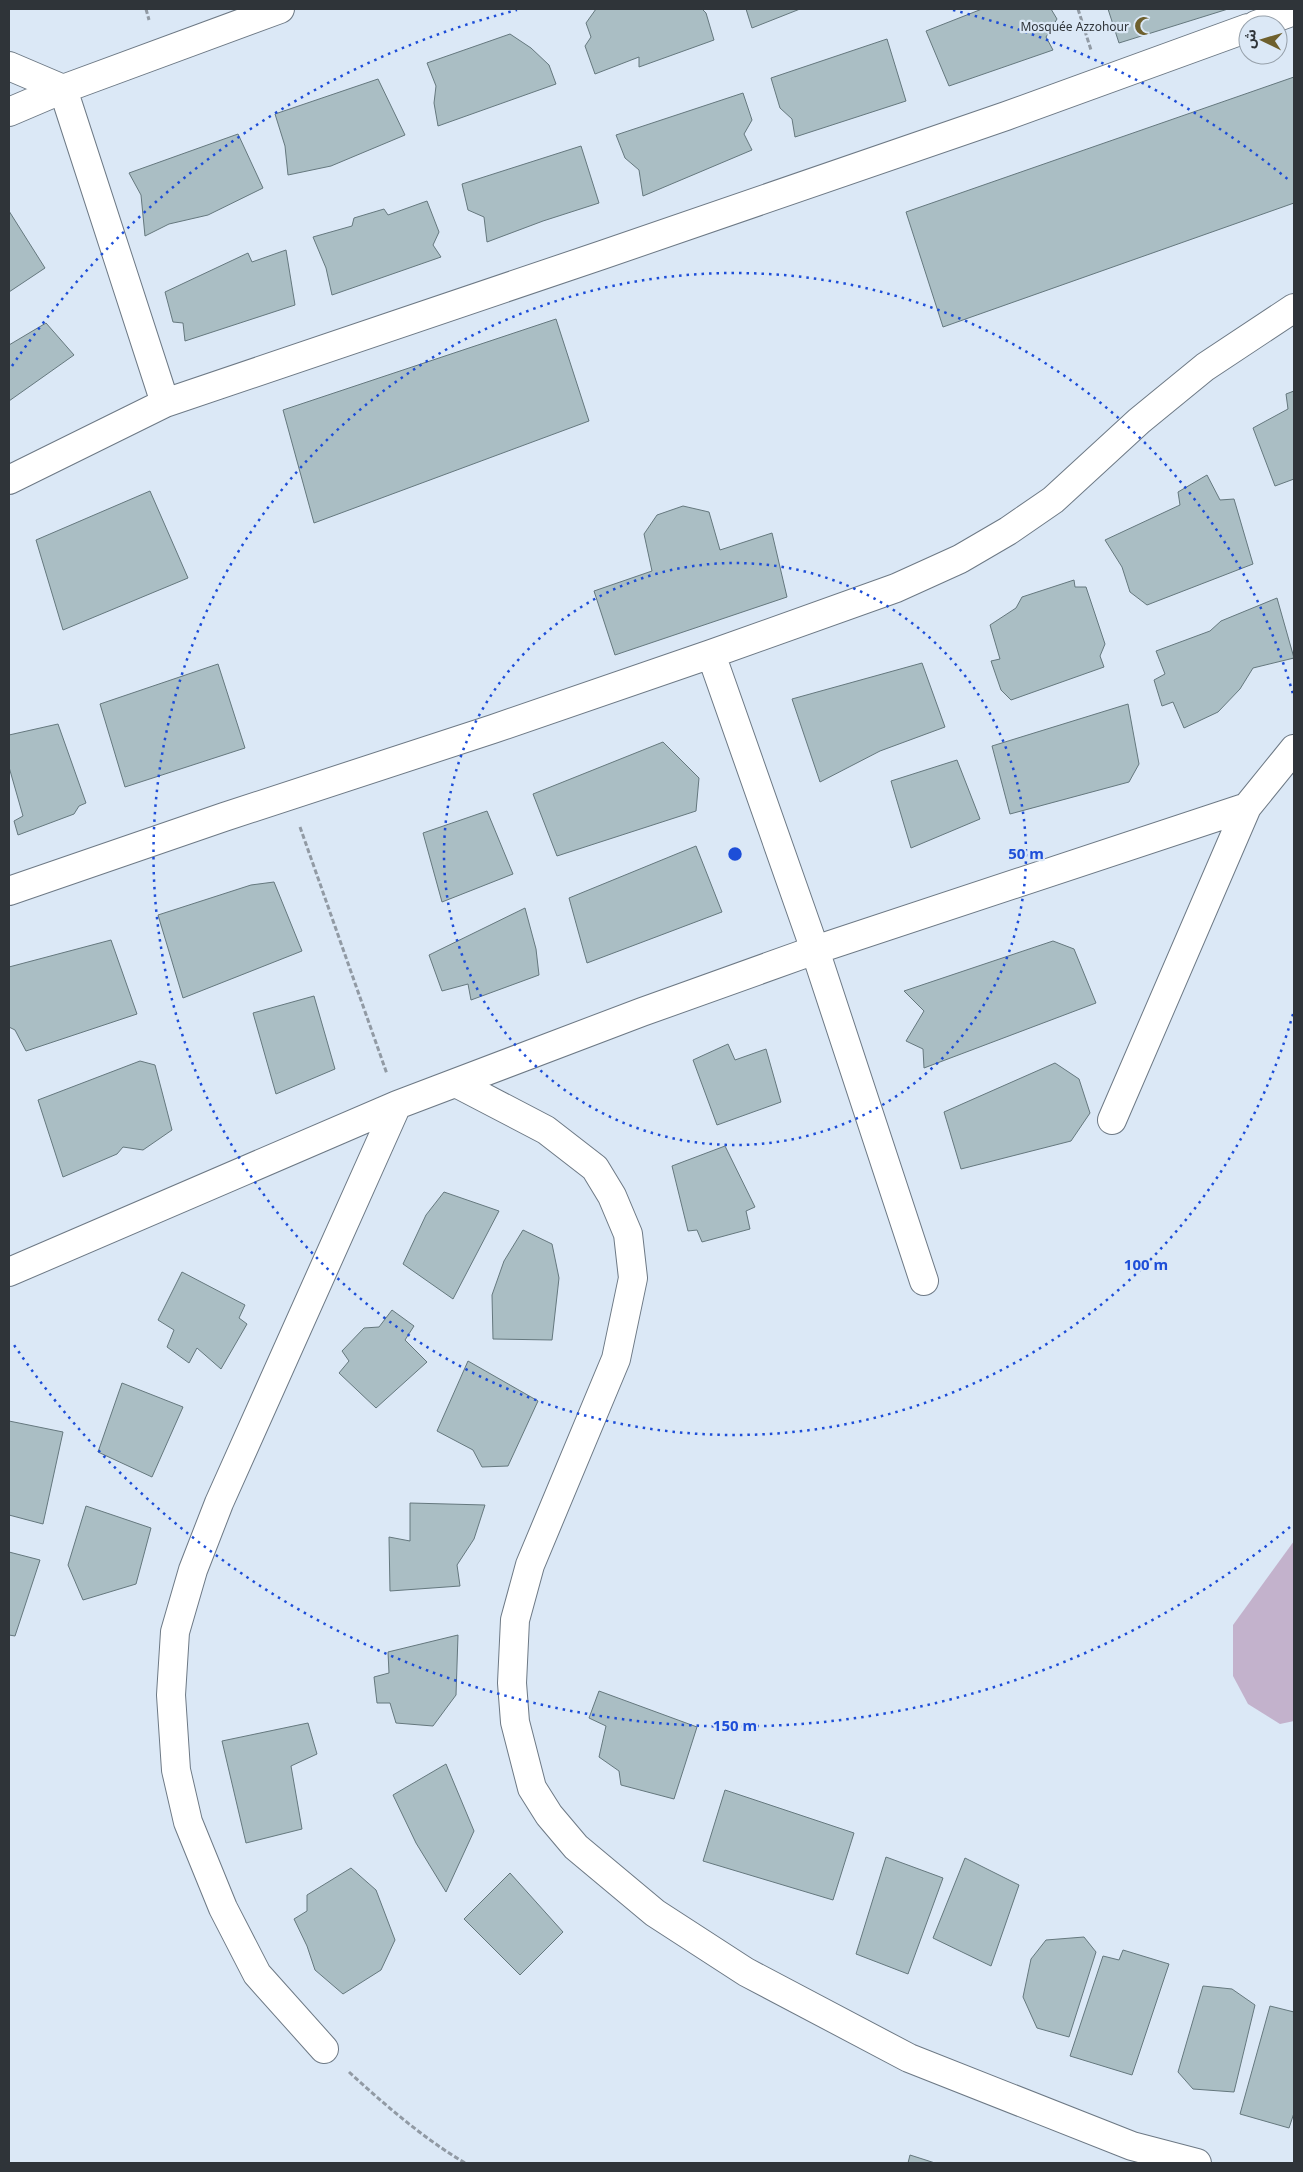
<svg xmlns="http://www.w3.org/2000/svg" width="1303" height="2172" viewBox="0 0 1303 2172" font-family="'Noto Sans','Noto Sans Arabic',sans-serif">
  <rect width="100%" height="100%" fill="#dbe8f6"/>
  <path fill="#c3b2cc" d="M1294,1541V1721L1280,1724L1248,1704L1233,1676V1625Z"/>
  <path fill="#aabec4" stroke="#65787e" d="M596,9H702L706,13L714,40L639,67V57L595,74L585,46L591,37L586,23Z
    M746,9H800L752,28Z
    M982,9H1051L1057,19L1046,37L1053,50L949,86L926,31Z
    M1108,9H1228L1119,43Z
    M510,34L531,48L549,65L556,84L438,126L434,103L436,86L427,63Z
    M887,39L906,101L795,137L792,119L780,108L771,78Z
    M1294,77V203L943,327L906,212Z
    M378,79L405,135L331,166L288,175L285,146L275,114Z
    M743,93L752,120L744,134L752,150L643,196L639,170L625,158L616,135Z
    M238,134L263,188L208,215L169,224L145,236L141,195L129,173Z
    M581,146L599,203L543,221L487,242L484,217L468,210L462,184Z
    M427,201L439,232L433,245L441,257L332,295L326,268L313,237L352,226L354,218L384,209L388,215Z
    M9,211L45,268L9,292Z
    M286,250L295,305L185,341L183,323L173,322L165,292L248,253L252,262Z
    M556,319L589,421L314,523L283,410Z
    M46,323L74,355L9,401V345Z
    M1294,391V479L1275,486L1253,428L1288,409L1286,394Z
    M1207,475L1220,500L1234,499L1253,564L1147,605L1130,592L1122,567L1105,540L1180,505L1178,492Z
    M150,491L188,578L63,630L36,540Z
    M683,506L709,512L720,550L772,533L787,597L615,655L594,591L652,571L644,534L657,515Z
    M1074,580L1075,587H1086L1105,644L1100,656L1104,667L1011,700L1001,690L991,661L1000,659L990,625L1016,608L1022,597Z
    M1277,598L1294,658L1253,668L1240,689L1218,712L1184,728L1173,702L1162,706L1154,680L1165,674L1156,651L1210,631L1221,621Z
    M922,663L945,727L880,751L820,782L792,699Z
    M218,664L245,748L125,787L100,704Z
    M1128,704L1139,764L1129,782L1010,814L992,746Z
    M58,724L86,803L79,806L74,814L18,835L14,821L23,816L9,767V735Z
    M663,742L699,778L696,811L557,856L533,794Z
    M957,760L980,819L911,848L891,781Z
    M487,811L513,874L442,902L423,833Z
    M696,846L722,912L587,963L569,898Z
    M274,882L302,951L183,998L158,915L251,885Z
    M525,908L536,949L539,975L471,1000L468,984L442,991L429,955Z
    M111,940L137,1014L26,1051L15,1030L9,1027V967Z
    M1053,941L1074,949L1096,1003L924,1068L923,1049L906,1041L924,1011L904,991Z
    M314,996L335,1069L276,1094L253,1013Z
    M728,1044L735,1060L766,1049L781,1102L717,1125L693,1060Z
    M140,1061L155,1065L172,1130L143,1150L123,1147L117,1154L63,1177L38,1100Z
    M1055,1063L1079,1079L1090,1113L1071,1141L961,1169L944,1112Z
    M725,1146L755,1207L746,1211L750,1229L702,1242L697,1230L688,1231L672,1166Z
    M444,1192L499,1211L453,1299L403,1264L426,1215Z
    M523,1230L552,1244L559,1278L552,1340L493,1339L492,1295L504,1261Z
    M182,1272L245,1305L239,1318L247,1324L221,1369L197,1348L189,1363L167,1347L174,1330L158,1320Z
    M392,1310L414,1326L405,1340L427,1362L376,1408L339,1373L349,1361L342,1351L364,1328L379,1327Z
    M468,1361L538,1401L508,1466L482,1467L473,1450L437,1431Z
    M122,1383L183,1407L152,1477L98,1452Z
    M9,1421L63,1432L43,1524L9,1515Z
    M410,1503L485,1505L474,1539L457,1565L460,1586L390,1591L389,1537L410,1541Z
    M86,1506L151,1528L136,1584L83,1600L68,1565Z
    M9,1552L40,1560L15,1636L9,1635Z
    M458,1635L456,1695L433,1726L396,1723L390,1703H377L374,1677L389,1673L388,1652Z
    M599,1691L697,1727L674,1799L621,1785L619,1771L599,1757L606,1726L589,1718Z
    M308,1723L317,1754L291,1766L302,1829L246,1843L222,1741Z
    M446,1764L474,1831L446,1892L416,1843L393,1795Z
    M725,1790L854,1833L833,1900L703,1861Z
    M886,1857L943,1878L908,1974L856,1954Z
    M965,1858L1019,1885L991,1966L933,1938Z
    M351,1868L376,1890L395,1940L381,1970L343,1994L315,1970L307,1946L294,1919L307,1911V1895Z
    M510,1873L563,1932L520,1975L464,1919Z
    M1084,1937L1096,1952L1069,2037L1037,2028L1023,1997L1031,1959L1046,1940Z
    M1123,1950L1169,1964L1132,2075L1070,2056L1103,1956L1119,1960Z
    M1203,1986L1232,1989L1255,2005L1234,2092L1193,2089L1178,2072Z
    M1270,2006L1294,2012V2113L1289,2128L1240,2114Z
    M910,2155L935,2163H908Z"/>
  <g fill="none" stroke-linecap="round" stroke-linejoin="round">
    <g stroke="#6d7985" stroke-width="30">
      <path id="street" d="M1256,25L1294,11
        M9,66L63,89L165,403
        M9,112L63,89L280,9
        M9,480L165,403L602,255L1006,116L1248,28
        M711,654L815,950L924,1281
        M9,891L224,817L493,729L711,654L896,588L960,559L1008,531L1053,500L1139,421L1205,367L1294,308
        M456,1083L546,1130L595,1168L612,1196L628,1234L633,1278L616,1359L530,1565L515,1620L512,1683L515,1722L532,1788L549,1815L576,1847L655,1913L746,1972L909,2058L1132,2146L1197,2163
        M1112,1120L1247,807
        M9,1272L397,1105L642,1012L815,950L1247,807L1294,749
        M324,2049L257,1974L223,1908L188,1822L176,1770L171,1695L175,1632L193,1570L219,1503L397,1105"/>
    </g>
    <path stroke="#919aa4" stroke-width="3" stroke-dasharray="5 2.5" stroke-linecap="butt" d="M146,9L149,20
      M1078,9L1091,50
      M300,827L387,1074
      M349,2072C385,2105 423,2138 465,2163"/>
    <use href="#street" stroke="#fff" stroke-width="28"/>
  </g>
  <g fill="none" stroke="#1d4ed8" stroke-width="2.5" stroke-dasharray="2.5 5">
    <circle cx="735" cy="854" r="291"/>
    <path d="M1293 1014A581 581 0 1 1 1293 694"/>
    <path d="M1290 1527A872 872 0 0 1 12 1342M12 366A872 872 0 0 1 517 10M953 10A872 872 0 0 1 1290 181"/>
  </g>
  <defs>
    <g id="mosque-bare" transform="scale(1.5)"><path d="M3.5-4.9A6 6 0 1 0 3.5 4.9A5 5 0 1 1 3.5-4.9Z" fill="#6e602d" stroke="#dbe8f6" stroke-width="2.5" paint-order="stroke"/></g>
  </defs>
  <g fill-rule="evenodd">
    <use href="#mosque-bare" x="1144" y="26"/>
  </g>
  <g text-anchor="middle" dominant-baseline="central" stroke-width="4.5" stroke-linejoin="round" paint-order="stroke">
    <g font-size="12" fill="#2f3439" stroke="#dbe8f6" text-anchor="end">
      <text x="1129" y="26">Mosquée Azzohour</text>
    </g>
  </g>
  <circle cx="735" cy="854" r="8" fill="#1d4ed8" stroke="#dbe8f6" stroke-width="2.5"/>
  <g font-size="15" text-anchor="middle" font-weight="bold" fill="#1d4ed8" stroke="#dbe8f6" stroke-width="4.5" stroke-linejoin="round" paint-order="stroke">
    <text x="1026" y="859">50 m</text>
    <text x="1146" y="1270">100 m</text>
    <text x="735" y="1731">150 m</text>
  </g>
  <rect width="1303" height="2172" fill="none" stroke="#2f3439" stroke-width="20"/>
  <g transform="translate(1263 40) rotate(275)"><circle r="24" fill="#dbe8f6" stroke="#96a0aa"/>
  <path d="M0-4L9 19L0 12L-9 19Z" fill="#6e602d"/>
  <text y="-8" font-size="14" font-weight="bold" text-anchor="middle" fill="#2f3439">ش</text>
  </g>
</svg>
